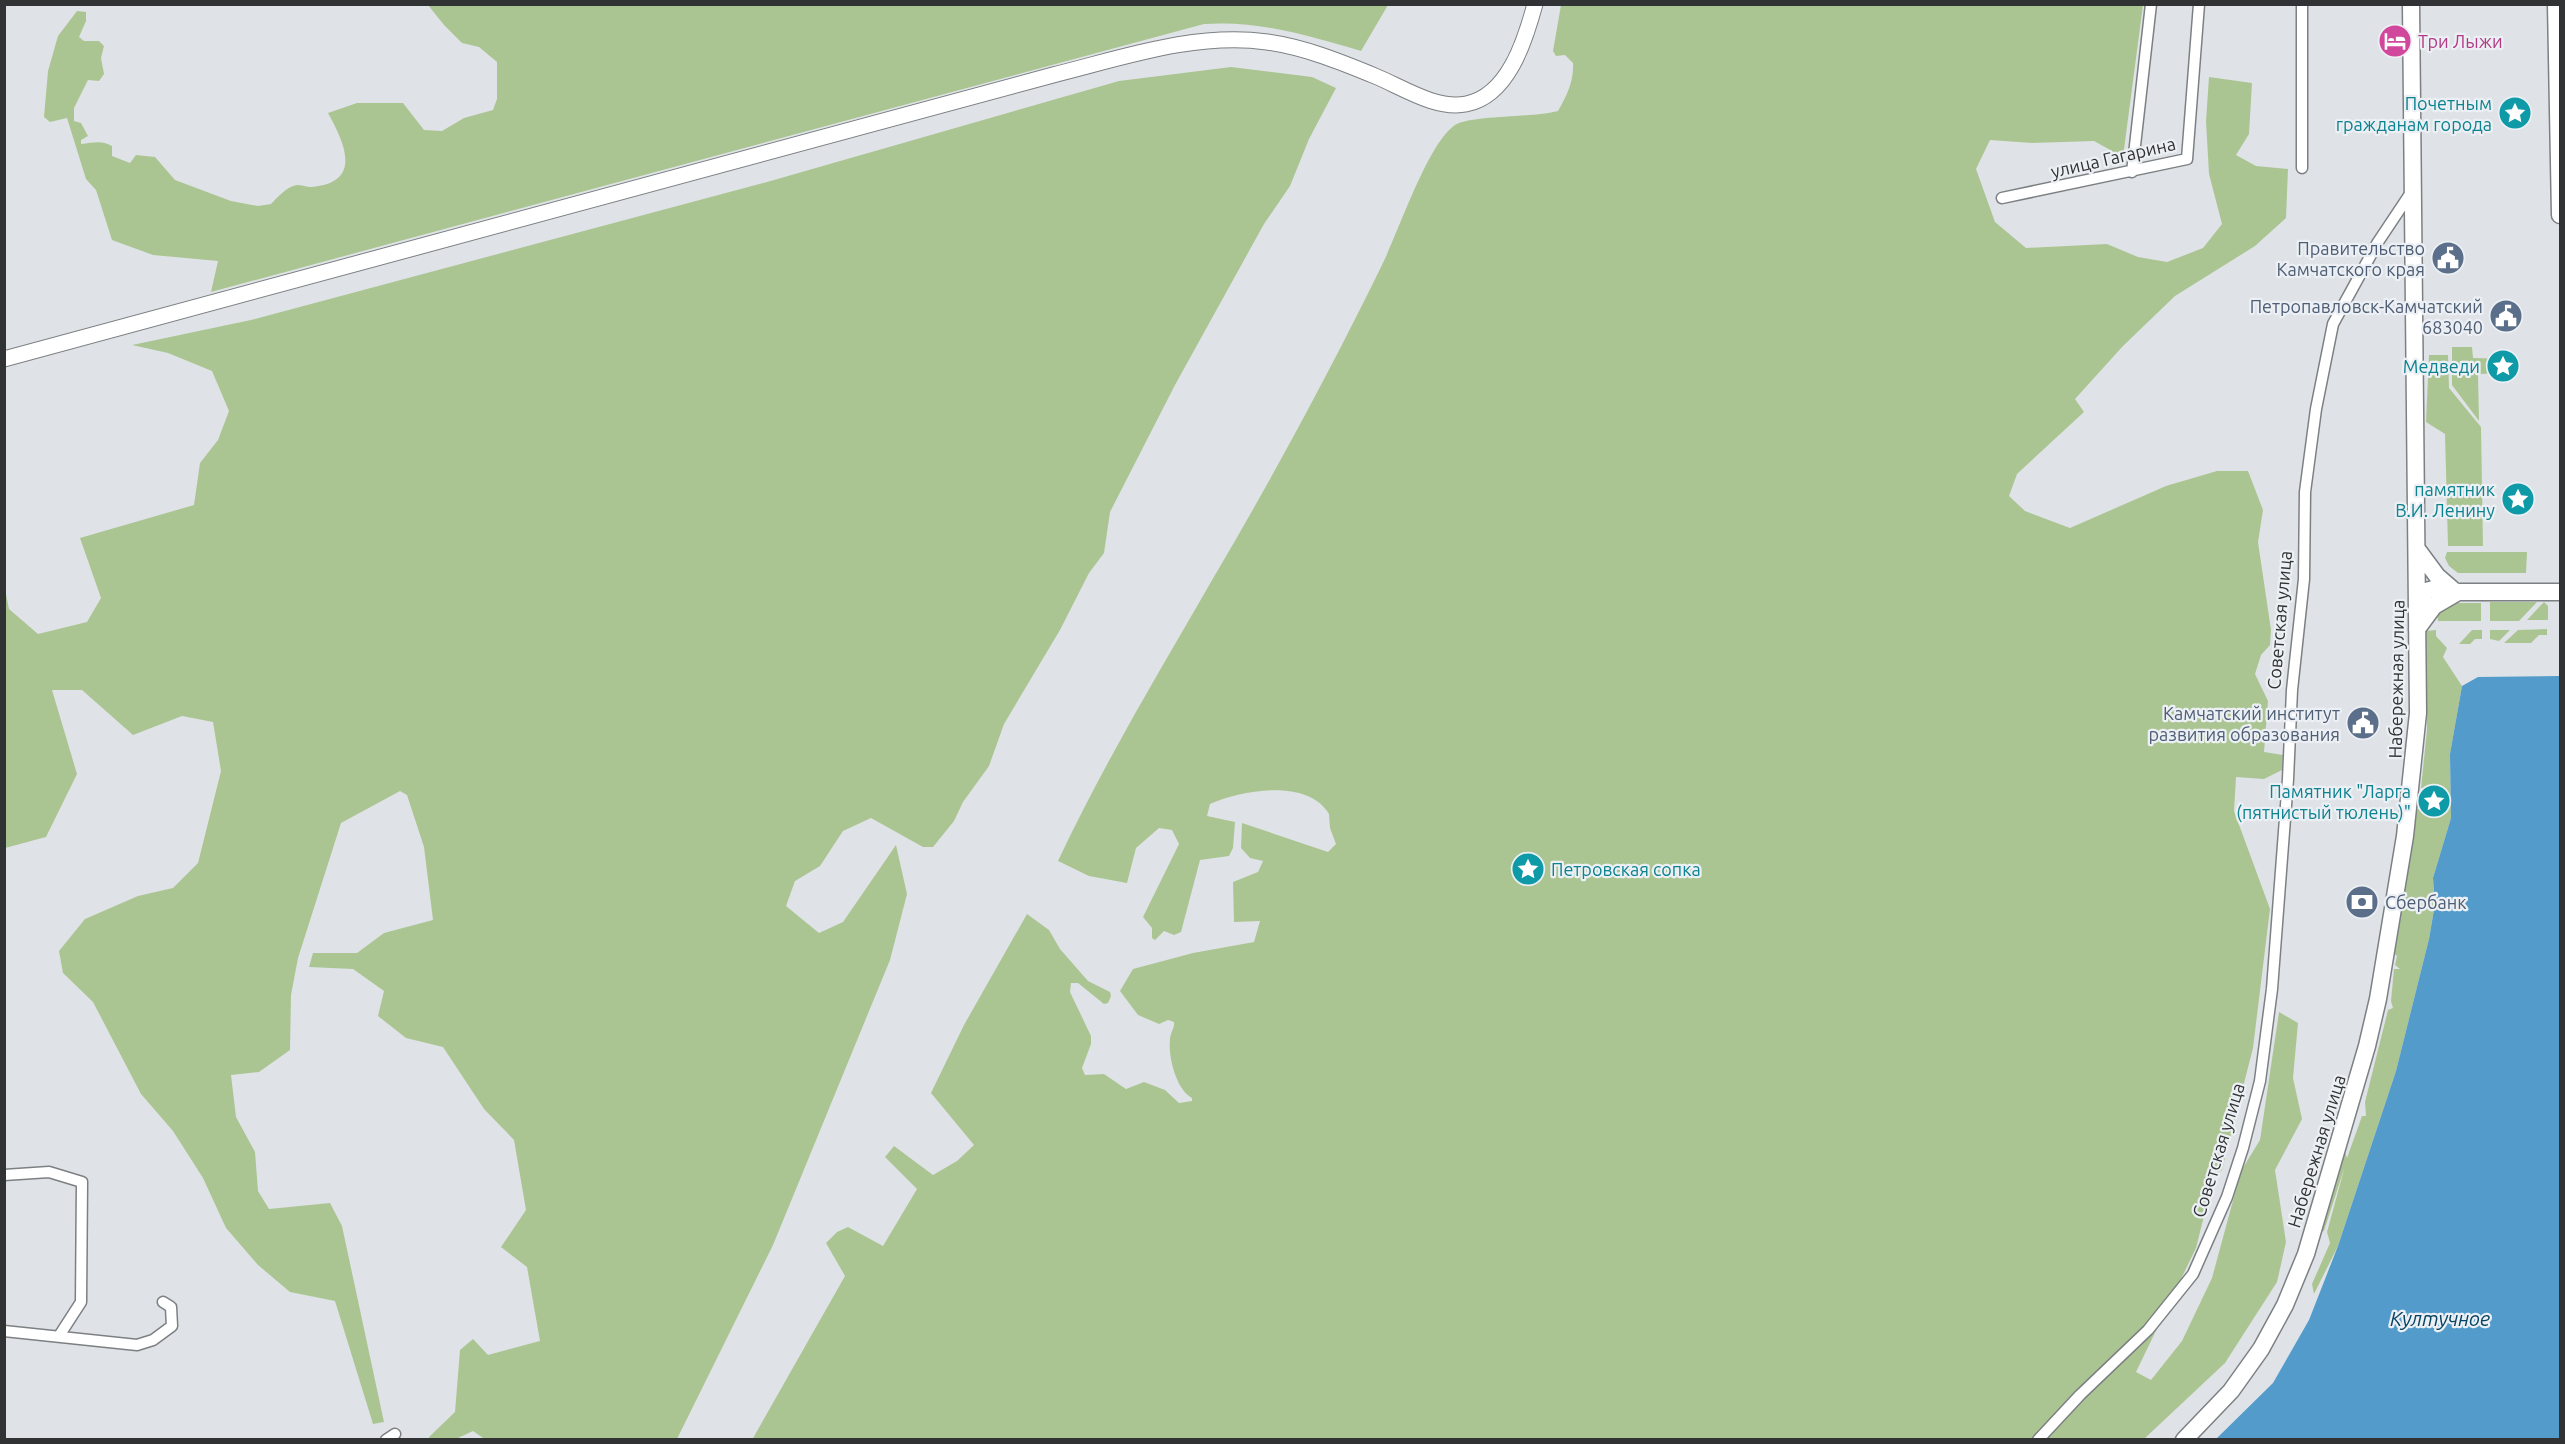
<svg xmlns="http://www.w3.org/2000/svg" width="2565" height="1444" viewBox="0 0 2565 1444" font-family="Ubuntu,sans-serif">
  <rect width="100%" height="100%" fill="#dfe3e7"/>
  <path fill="#abc592" d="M428,5H1388L1361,51C1308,36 1259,20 1204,24L211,292L218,261L153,255L112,240L96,190L86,179L67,118L50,122L44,117L48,71L58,36L77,11L86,12V21L79,37L84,41H99L104,46L101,58L104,74L99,81L88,80L74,108V121L81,123L88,136L81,140V144C93,143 101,140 112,146V156L130,163L136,155L155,157L175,180L231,201L258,206L271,204C278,197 286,187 297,185C302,185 307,187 311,187C364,183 344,142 328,113L357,103H403L424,130L442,131L464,118L493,110L497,99V62L479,47L462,43L444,25Z
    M1561,5H2143L2123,157L2094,141L2032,143L1990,140L1976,169L1995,222L2026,248L2107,244L2138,257L2167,262L2203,248L2222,224L2209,174L2206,121L2209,77L2252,83L2249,134L2236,155L2256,166L2288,169L2286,218L2255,246L2175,296L2123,346L2075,399L2084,412L2017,474L2009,496L2025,511L2070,528L2166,486L2217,471H2248L2263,510L2258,542L2271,630L2270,645L2261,655L2255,674L2268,701L2264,752L2283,755L2282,770L2264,779L2236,777L2234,811L2270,909L2253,1048L2222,1170L2208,1179L2204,1216L2196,1248L2136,1372L2151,1380L2182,1341L2212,1278L2241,1171L2260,1140L2279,1012L2298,1023L2293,1078L2302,1119L2275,1170L2286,1242L2277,1282L2225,1363L2144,1439L752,1440L845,1276L826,1243L837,1232L848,1227L883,1246L917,1189L885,1157L894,1146L933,1175L957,1161L974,1145L931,1093L964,1025L1027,914L1049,930L1060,949L1088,981L1110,992L1111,996L1108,1003L1104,1004L1078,983H1071L1070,992L1091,1036V1044L1082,1068L1085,1075L1104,1074L1126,1089L1144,1082L1165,1090L1179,1103L1192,1101V1098C1176,1090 1168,1056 1170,1040C1170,1033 1175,1028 1174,1022L1168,1020L1159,1024L1138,1015L1120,991L1133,969L1193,953L1254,942L1260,921L1234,922L1233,882L1258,872L1263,861L1250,858L1241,848L1242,823L1328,852L1336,844L1330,828L1329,814C1308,778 1241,790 1210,804L1207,816L1235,822L1233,848L1229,856L1200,860L1181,932L1174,935L1164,931L1155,940L1152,938V928L1143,917L1179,844L1172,830L1159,828L1136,848L1127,883L1089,876L1058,861C1104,763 1161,669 1215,575C1274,475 1330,371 1381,267C1398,234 1427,144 1455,125C1472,115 1532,118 1558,111C1567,95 1574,81 1573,63L1565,55L1556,56L1553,51Z
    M1231,67L1312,77L1336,88L1309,139L1290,186L1264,224L1175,385L1110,512L1104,553L1089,573L1060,630L1004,724L989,766L963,802L954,821L933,847H923L871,818L843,831L820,866L795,881L786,906L819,933L843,922L896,845L907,894L890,960L773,1245L677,1439L486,1440L473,1431L456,1439H430L429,1437L455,1412L460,1350L473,1339L488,1355L540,1341L527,1267L501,1247L526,1210L514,1140L484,1109L443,1047L406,1038L378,1016L384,991L353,969L309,967L313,953H357L384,933L433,920L424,847L407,795L400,791L341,823L298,958L291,995L290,1050L259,1072L231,1075L236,1117L255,1152L258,1191L269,1209L330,1203L342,1226L384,1422L373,1424L335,1301L290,1292L258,1265L226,1228L203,1178L173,1131L141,1094L93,1002L63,973L59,951L85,919L138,896L173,888L198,863L221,771L213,722L182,716L133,735L82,690H52L77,774L46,837L5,848V589L9,609L38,634L87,622L101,598L80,538L194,505L200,463L218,440L229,411L212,371L168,353L132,345L251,320L767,182L1119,81Z
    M2452,347H2472L2473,358L2509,359V373L2478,374L2479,421L2452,385Z
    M2429,355H2448L2449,388L2481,427L2483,546H2448L2445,434L2426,422Z
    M2527,552L2526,573H2458L2449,566L2445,558L2447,552Z
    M2490,602H2537L2519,621H2490Z
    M2544,602L2548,606V620H2527Z
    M2447,603H2481V621H2438L2437,612Z
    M2547,629V635H2539L2531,643H2504L2518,630Z
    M2436,630V636L2447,648L2443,657L2462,686L2450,754L2451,818L2433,878L2435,904L2429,939L2396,1071L2338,1246L2314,1294L2312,1284L2330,1243L2327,1232L2345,1166L2324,1231L2320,1232L2345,1152L2347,1158L2362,1116H2366L2365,1102L2388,1010L2393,1008L2391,1001L2394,969H2400L2395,965L2397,956L2391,950L2415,809L2433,810L2439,804V795L2432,790L2421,788L2427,730L2426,631Z
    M2472,630H2482V639H2475L2470,644H2459Z
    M2490,630H2510L2499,641L2490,639Z"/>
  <path fill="#529bcb" d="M2560,676V1439H2216L2273,1383L2309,1320L2338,1246L2396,1071L2429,939L2435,904L2433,878L2451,818L2450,754L2462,686L2478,677Z"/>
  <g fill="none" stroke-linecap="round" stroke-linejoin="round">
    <g stroke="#7c8083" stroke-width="13">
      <path id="street" d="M2302,4V168
        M2132,172L2151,4
        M2002,198L2187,159L2199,4
        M4,1175L49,1172L82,1182L81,1302L59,1336
        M4,1331L137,1345L153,1340L172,1326L171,1307L163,1302
        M386,1440L395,1434
        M2038,1440L2080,1395L2148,1330L2193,1274L2227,1197L2243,1148L2260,1081L2272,989L2288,779L2292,690L2304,579L2305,492L2316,409L2333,324L2378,242L2412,191"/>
    </g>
    <g stroke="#7c8083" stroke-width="17">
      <path id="secondary" d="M4,359L1053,75C1122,58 1195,32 1267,42C1304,47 1341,62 1375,76C1402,87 1436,110 1466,104C1508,96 1525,41 1535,4"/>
    </g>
    <g stroke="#7c8083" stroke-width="19">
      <path id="primary" d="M2556,4L2560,215
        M2417,549L2437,576L2452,589
        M2417,608L2426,591L2441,587L2458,592H2560
        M2417,629L2434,606L2458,592
        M2184,1440L2231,1391L2261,1349L2285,1305L2306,1254L2367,1046L2378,999L2405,836L2418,713L2411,4"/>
    </g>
    <use href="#street" stroke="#fff" stroke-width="10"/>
    <use href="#secondary" stroke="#fff" stroke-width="15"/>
    <use href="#primary" stroke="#fff" stroke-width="16"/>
  </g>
  <defs>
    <g id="hotel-disc" transform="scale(1.725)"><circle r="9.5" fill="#d1479c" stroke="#ecf0f4"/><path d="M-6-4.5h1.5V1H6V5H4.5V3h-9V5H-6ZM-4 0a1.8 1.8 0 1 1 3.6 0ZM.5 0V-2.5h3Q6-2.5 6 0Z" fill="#fff"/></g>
    <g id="sight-disc" transform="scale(1.725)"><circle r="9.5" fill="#0f9aa8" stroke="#ecf0f4"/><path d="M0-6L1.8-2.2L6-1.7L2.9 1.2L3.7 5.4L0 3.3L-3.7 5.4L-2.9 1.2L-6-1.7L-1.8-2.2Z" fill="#fff"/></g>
    <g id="civic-disc" transform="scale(1.725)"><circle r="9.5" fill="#5c6f8a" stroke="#ecf0f4"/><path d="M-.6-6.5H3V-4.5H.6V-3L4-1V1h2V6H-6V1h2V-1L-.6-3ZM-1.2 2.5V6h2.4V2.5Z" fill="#fff"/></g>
    <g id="bank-disc" transform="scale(1.725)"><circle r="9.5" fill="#5c6f8a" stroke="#ecf0f4"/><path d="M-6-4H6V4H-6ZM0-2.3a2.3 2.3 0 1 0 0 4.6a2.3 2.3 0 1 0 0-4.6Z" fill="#fff"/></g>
  </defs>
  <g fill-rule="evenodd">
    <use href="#hotel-disc" x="2395" y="41"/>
    <use href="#sight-disc" x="2515" y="113"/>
    <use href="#civic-disc" x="2448" y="258"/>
    <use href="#civic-disc" x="2506" y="316"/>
    <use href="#sight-disc" x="2503" y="366"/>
    <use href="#sight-disc" x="2518" y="499"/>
    <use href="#civic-disc" x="2363" y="723"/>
    <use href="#sight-disc" x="2434" y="801"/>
    <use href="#sight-disc" x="1528" y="869"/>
    <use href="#bank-disc" x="2362" y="902"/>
  </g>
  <g text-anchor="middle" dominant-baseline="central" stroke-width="4.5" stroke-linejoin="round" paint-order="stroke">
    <g font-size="18" fill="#b23c85" stroke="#ecf0f4" text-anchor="start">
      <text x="2418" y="41">Три Лыжи</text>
    </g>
    <g font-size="18" fill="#0d838f" stroke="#ecf0f4" text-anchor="end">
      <text x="2492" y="103">Почетным<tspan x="2492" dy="21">гражданам города</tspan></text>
      <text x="2480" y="366">Медведи</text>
      <text x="2495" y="489">памятник<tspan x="2495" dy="21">В.И. Ленину</tspan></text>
      <text x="2411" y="791">Памятник "Ларга<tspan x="2411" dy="21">(пятнистый тюлень)"</tspan></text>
      <text x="1551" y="869" text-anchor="start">Петровская сопка</text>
    </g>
    <g font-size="18" fill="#303233" stroke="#ecf0f4">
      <text transform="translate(2113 157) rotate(-13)">улица Гагарина</text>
      <text transform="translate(2279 620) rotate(-85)">Советская улица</text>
      <text transform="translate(2396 679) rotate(-89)">Набережная улица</text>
      <text transform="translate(2218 1150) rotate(-73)">Советская улица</text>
      <text transform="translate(2316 1151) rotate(-73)">Набережная улица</text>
    </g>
    <g font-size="18" fill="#4e5e75" stroke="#ecf0f4" text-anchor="end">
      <text x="2425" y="248">Правительство<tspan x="2425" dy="21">Камчатского края</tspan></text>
      <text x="2483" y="306">Петропавловск-Камчатский<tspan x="2483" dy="21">683040</tspan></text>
      <text x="2340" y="713">Камчатский институт<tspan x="2340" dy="21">развития образования</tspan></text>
      <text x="2385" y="902" text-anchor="start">Сбербанк</text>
    </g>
    <g font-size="20" font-style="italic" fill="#064363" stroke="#ecf0f4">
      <text x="2440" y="1318">Култучное</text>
    </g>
  </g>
  <rect width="2565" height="1444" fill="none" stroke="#303233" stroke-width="12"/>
</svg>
